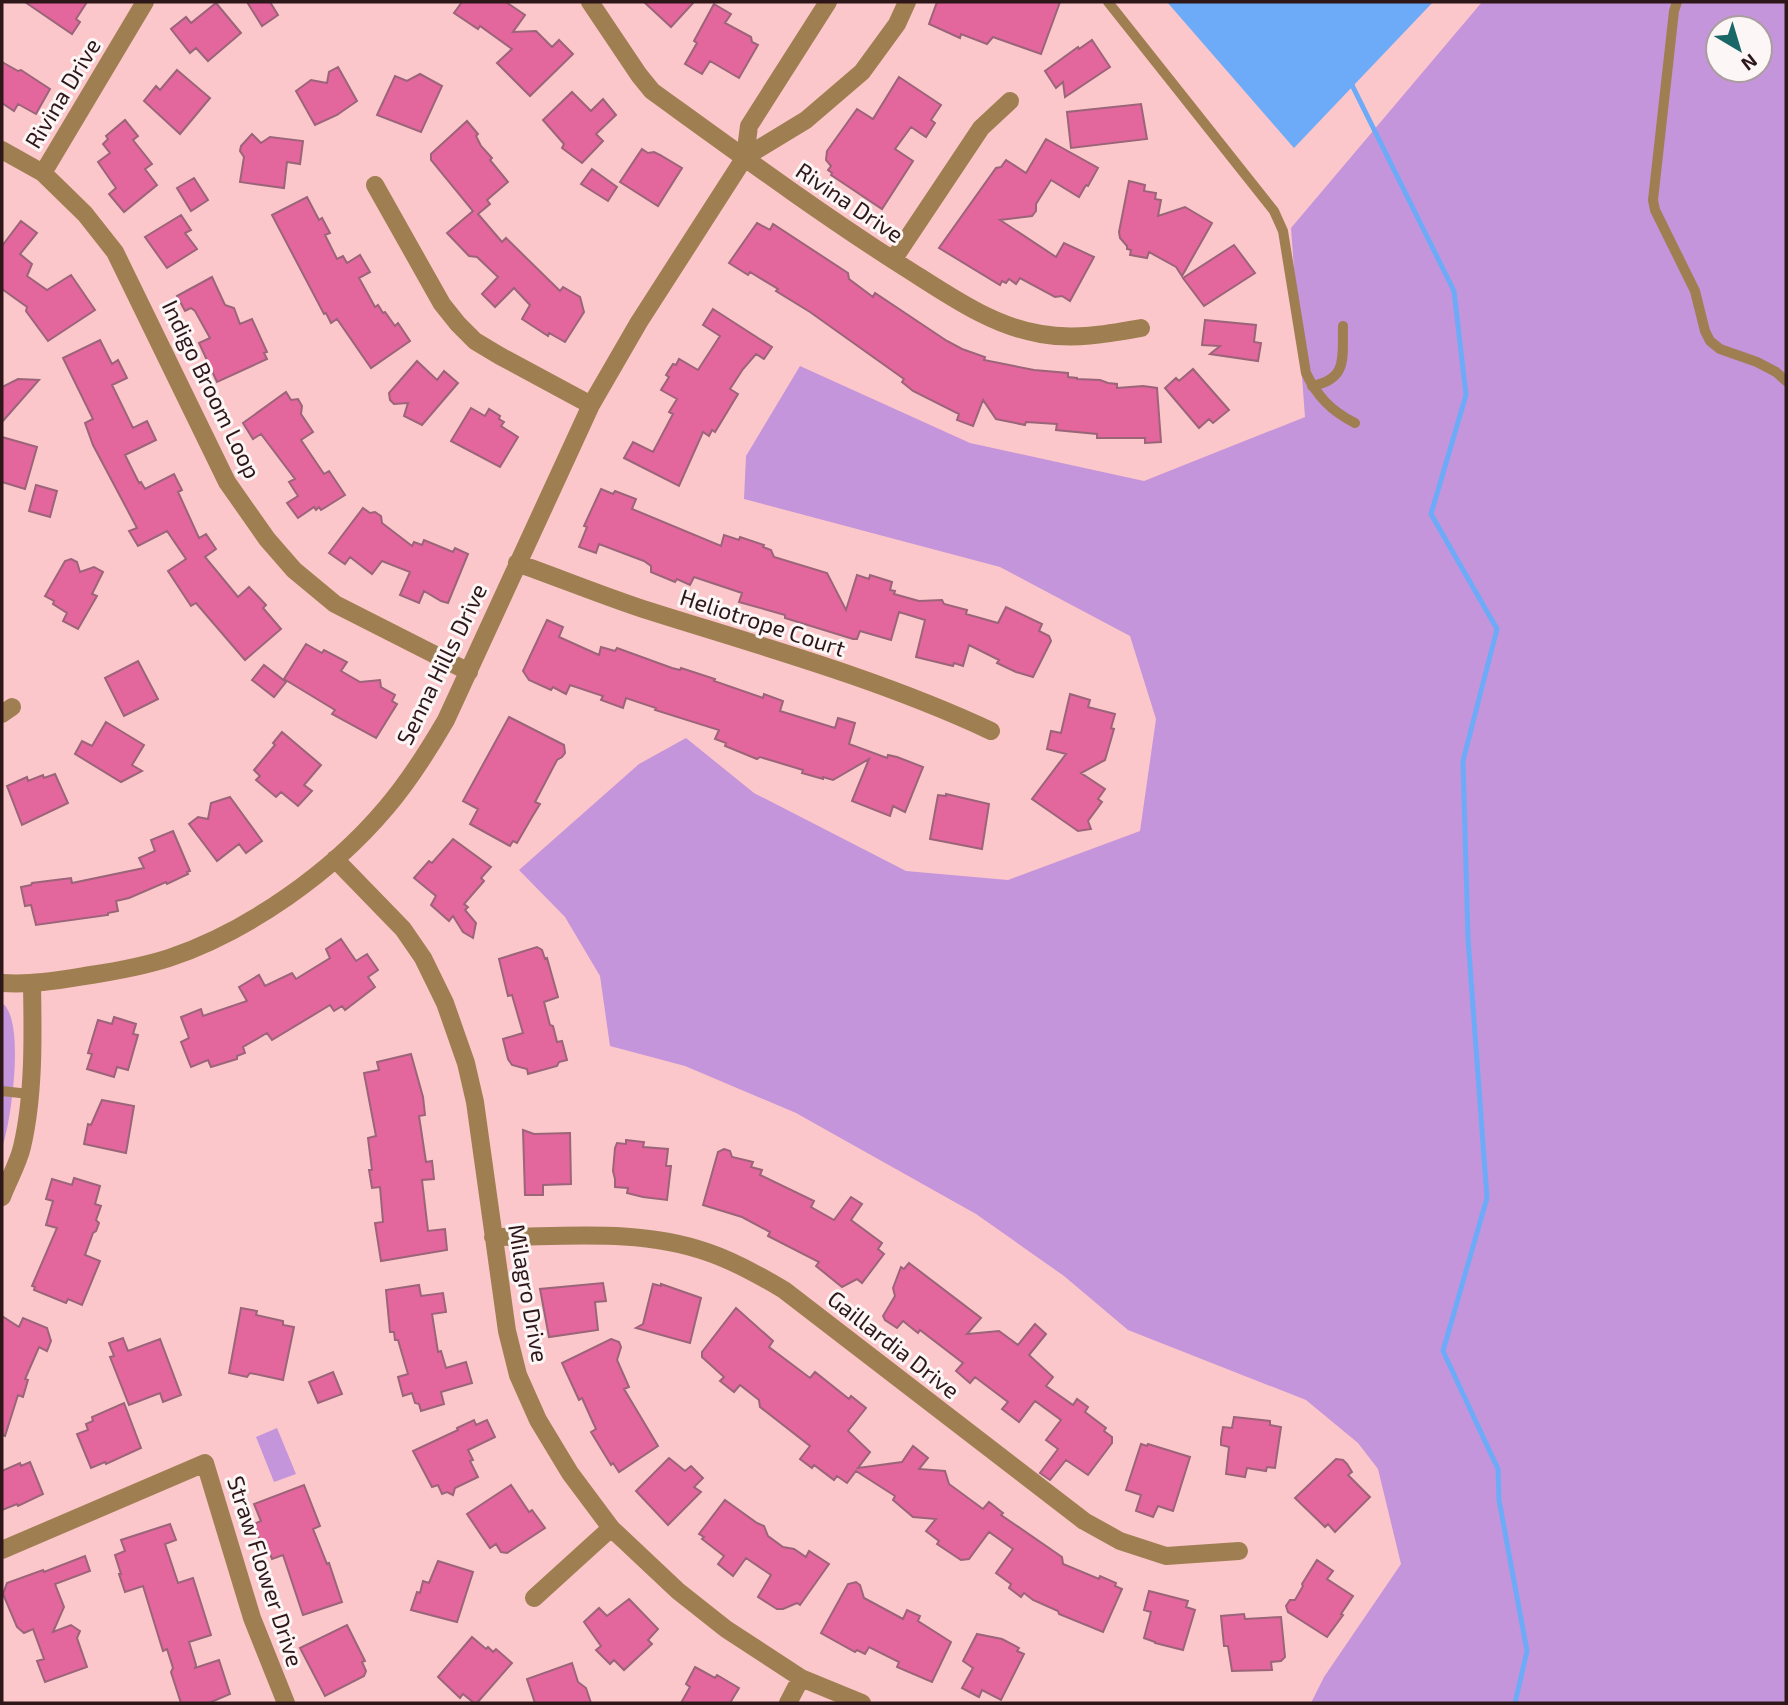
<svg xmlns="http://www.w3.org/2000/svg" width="1788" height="1705" viewBox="0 0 1788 1705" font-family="'Exo 2',sans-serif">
  <rect width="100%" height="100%" fill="#fcc7ca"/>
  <path fill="#c495da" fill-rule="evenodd" d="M1482,2H1786V1703H1311L1324,1677L1401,1564L1378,1469L1358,1443L1306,1400L1128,1330L1064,1276L976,1214L796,1113L685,1066L610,1046L600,976L565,917L519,870L639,764L686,738L754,793L906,871L1008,880L1140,831L1156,719L1130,636L1000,567L744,499L746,456L800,366L970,443L1144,481L1305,417L1291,228ZM1718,28H1760V70H1718Z
    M2,1003C26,1019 11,1123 2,1148Z
    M277,1428L296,1474L274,1482L256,1437Z"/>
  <path fill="#6dabf8" d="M1167,2H1433L1294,148Z"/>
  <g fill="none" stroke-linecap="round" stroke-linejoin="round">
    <path stroke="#6dabf8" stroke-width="5" d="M1350,81L1454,291L1466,395L1431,514L1497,629L1463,761L1468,938L1487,1198L1443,1351L1498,1469L1499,1500L1527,1651L1515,1703"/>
  </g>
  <path fill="#e3679d" stroke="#9b6479" stroke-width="2" d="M25,2H87L76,19L80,22L72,34Z
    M247,2H270L278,15L262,26Z
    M462,2H506L525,15L513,32L536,31L552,47L559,40L573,54L530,96L497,63L512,49L480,26L478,29L454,13Z
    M644,2H694L671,27Z
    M937,2H1060L1041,54L993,37L987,44L961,34L960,38L929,24Z
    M216,3L241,33L208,61L196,48L190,53L171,29L186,17L191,23Z
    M714,4L731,14L725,23L751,37L752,42L758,45L739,78L710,61L702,74L685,64L697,43L694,41Z
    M1092,40L1110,67L1065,97L1063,82L1056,88L1045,71L1078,47L1079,49Z
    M2,62L18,71L21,70L50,89L36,114L18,104L14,111L2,103Z
    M338,67L357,101L337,115L315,125L296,91L311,80L327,83L329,72Z
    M177,70L210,98L180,134L144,101L156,86L160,90Z
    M420,74L442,86L421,132L377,115L395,76L407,81Z
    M899,77L941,105L931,120L935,123L926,137L911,127L895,149L913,161L882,209L831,175L832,173L828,170L831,166L826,160L827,151L857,109L873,119Z
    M572,92L591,111L603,99L616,115L596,134L603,141L582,163L562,148L564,144L543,120Z
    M1141,104L1147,139L1071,148L1067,112Z
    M125,120L138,136L133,140L152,164L145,169L157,185L124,212L109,194L116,188L98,162L110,153L103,144L108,139L106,136Z
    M467,121L478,134L476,136L481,146L492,158L490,160L508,182L487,200L490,204L478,214L502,242L506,238L560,291L563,287L580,297L584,312L565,342L549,333L548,336L522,319L530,305L514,288L495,307L482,294L498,277L477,257L469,256L447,233L473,211L431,160V154Z
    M252,134L261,143L270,137L303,141L300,164L287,162L284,188L240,182L244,157L240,151L241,146Z
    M1046,139L1098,168L1088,186L1086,185L1079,197L1051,180L1036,204V211L1032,216L1000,220L1056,257L1064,243L1094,257L1070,301L1062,296L1055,297L1020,278L1016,284L1009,279L1006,283L1002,281L1000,285L939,248L996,168L1001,167L1006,160L1026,173Z
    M642,149L648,153L654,152L660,155L682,168L658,206L620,182Z
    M592,169L617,187L608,201L581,184Z
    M194,178L208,200L191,211L177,188Z
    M1129,181L1145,185L1144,191L1156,193L1155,199L1161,200L1158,216L1185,207L1212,223L1182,276L1176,267L1149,252L1147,258L1130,255L1131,250L1127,249V246L1120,238L1119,232Z
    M307,197L319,220L322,218L330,233L325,235L337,259L343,256L347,263L360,255L370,272L359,278L375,307L378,305L383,313L385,312L395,326L398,323L410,341L371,368L337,319L331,323L326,313L324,314L272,215Z
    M181,215L191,230L185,233L197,249L167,268L145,237Z
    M21,221L37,233L20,254L32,264L27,276L47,290L71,275L95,310L48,341L26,311L27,307L2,289V246Z
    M757,223L770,230L773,224L848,273L849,279L873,297L875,293L947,341L962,349L985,357L984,360L1034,370L1068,373V377L1077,378V379L1100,380L1108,383L1117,384V388L1143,386L1157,388L1161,442L1145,443V438H1097V434L1056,430L1057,424L1026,422L1025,425L996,419L983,400L973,426L957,420L959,414L913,391L902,382L904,379L810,312L776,291L778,289L750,272L748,275L729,263Z
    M1234,245L1255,273L1204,306L1183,278Z
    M212,277L225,305L234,308L240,324L252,319L267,352L264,353L267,359L217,382L199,343L210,338L195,311L191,308L185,311L177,296Z
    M713,309L772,347L764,359L756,354L743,369L730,389L738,394L715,432L712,430L709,436L703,432L679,486L624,458L633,442L653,452L673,414L669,412L677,399L661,390L669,377L666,375L673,364L676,365L679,359L698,370L720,336L703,325Z
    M1205,320L1256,325L1254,342L1261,343L1258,361L1210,354L1220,346L1202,345Z
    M100,340L112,364L118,360L127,378L112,385L133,428L147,421L156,440L125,455L139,483L141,482L145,489L174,474L182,490L178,492L199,538L206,534L216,549L205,557L238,597L249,587L266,605L263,608L281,629L245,660L196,603L191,606L168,571L186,559L167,531L138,546L129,531L137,528L93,445L85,423L93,419L63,358Z
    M417,361L437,380L444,371L458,383L422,425L404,416L408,403L394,404L390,400L389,393Z
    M1193,369L1229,410L1213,423L1209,419L1199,428L1165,388L1176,378L1179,381Z
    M18,379L39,380L2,422V387Z
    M286,392L291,400L298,399L302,406L301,414L313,432L301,440L324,474L329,471L345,495L321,510L319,507L316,510L314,507L298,518L287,503L298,496L289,482L295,479L261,434L253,439L243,423Z
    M471,408L485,416L489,409L500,416L499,419L504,422L501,426L518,437L500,467L451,441Z
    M2,437L37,447L25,489L2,482Z
    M36,485L57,491L50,517L29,511Z
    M601,489L613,494L615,491L636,499L632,509L721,546L724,535L739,540L740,537L764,545L763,547L771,550L774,557L827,573L846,610L857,575L869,579L870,575L892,582L890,590L895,591L894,594L919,601L942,600L944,604L967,610L966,614L998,623L1006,607L1042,624L1039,631L1049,636L1051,641L1033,677L1016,672L997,663L999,660L969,645L963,666L954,663L953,666L916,657L925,620L899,612L891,640L860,631L857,639H853L785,618V615L739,602L742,593L694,577L690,585L677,579L675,582L651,572V566L644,561L599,544L596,553L579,547L587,527L584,526Z
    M363,508L370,513L375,512L381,516L382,523L412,546L414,542L422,545L424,540L453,552L455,548L468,554L448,603L441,601L424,591L419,603L400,595L410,572L382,561L372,574L350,557L345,564L329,553Z
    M71,559L77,562L80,572L94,567L103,572L92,594L97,596L78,629L63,621L67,613L53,604L54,601L45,596L65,561Z
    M547,620L563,627L559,637L599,655L601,647L615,651L617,648L672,668L680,670L681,668L715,679L714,681L763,698L764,694L783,701L780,711L835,728L838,718L855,723L849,744L887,758L888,755L897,757L923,767L905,812L893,806L890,816L852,801L869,759L833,780L823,777V779L802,773L803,770L760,757L757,759L725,746L726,743L715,739L719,730L655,710L656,708L626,698L623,708L601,700L603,696L570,685L566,694L553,687L551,690L529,680L523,671Z
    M306,644L322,653L324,650L347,662L341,671L360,682L380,680L381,687L395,695L392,701L397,704L376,738L332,714L335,710L284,679Z
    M138,661L158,699L124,716L105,678Z
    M264,665L286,682L274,697L252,680Z
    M1070,694L1090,700L1088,707L1115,714L1111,728L1114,729L1105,760L1081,773L1105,789L1098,799L1102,802L1088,821L1091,829L1078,831L1032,799L1066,754L1047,749L1051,731L1061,733Z
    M509,717L564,745L565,753L562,757L557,760L535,802L540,804L532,817L517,843L513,841L510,846L470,824L478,809L463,801Z
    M106,722L144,745L132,765L142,771L121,782L75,754L82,741L92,746Z
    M282,732L321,765L304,785L312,791L298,806L281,792L276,797L256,780L260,776L254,770L275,745L273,743Z
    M55,774L68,803L22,825L7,786L27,777L28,781L43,775L44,778Z
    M946,794L989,804L982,849L930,839L938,795L946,796Z
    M230,797L262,841L246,853L239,844L217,861L189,824L198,817L208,819L211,803Z
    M173,831L190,871L187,872L188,874L167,884L166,882L129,898L116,901L118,911L108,913V915L36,925L31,905L25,906L21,887L31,885L32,883L71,878L72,883L144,868L139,858L155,851L151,840Z
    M453,839L491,867L481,878L484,881L464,904L468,907L465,910L476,923L473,938L463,932L453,916L449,921L431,905L436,896L414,878L429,861L432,863Z
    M341,939L356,961L367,954L378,970L368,977L375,987L345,1010L342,1006L334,1011L330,1005L272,1040L267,1033L243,1047L245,1053L237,1056V1059L211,1067L208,1060L191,1067L181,1042L189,1038L181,1017L201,1009L203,1016L247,1001L239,987L259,975L265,986L292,973L296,979L330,958L326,949Z
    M537,947L542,950L545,959L547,958L558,997L544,1002L550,1025L553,1026L557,1042L562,1041L567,1060L559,1062L557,1066L528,1074L527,1069L512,1065L508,1059L503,1039L523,1033L512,995L508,996L499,959Z
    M114,1017L136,1024L133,1034L138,1035L128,1070L117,1067L114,1077L87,1069L92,1054L88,1053L98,1020L112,1024Z
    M411,1054L423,1097L425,1115L419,1116L426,1162L432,1161L434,1179L422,1180L428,1231L445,1229L447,1250L381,1261L375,1223L383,1222L380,1187L372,1188L369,1170H372L368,1138L376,1136L364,1073L379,1070L377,1062Z
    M102,1100L134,1106L126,1153L84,1144L88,1124L91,1125Z
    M523,1130L534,1134L570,1133L571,1184L543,1185V1195H525Z
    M626,1140L644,1142L643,1147L668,1149L666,1166H671L667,1200L643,1197L627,1193L628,1188L615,1187V1179L613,1171L615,1148L617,1143L626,1144Z
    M724,1149L730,1151L732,1157L753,1162L751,1167L762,1170L760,1175L814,1201L811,1207L834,1220L851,1197L862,1204L851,1220L882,1243L878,1249L884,1254L862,1283L857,1279L842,1287L816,1266L819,1262L768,1236L770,1232L742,1217L703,1205L718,1152Z
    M74,1178L100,1186L95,1204L101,1206L96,1220L99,1223L96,1231L93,1233L85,1255L100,1261L82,1305L68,1299L66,1303L34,1290L35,1287L32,1286L57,1228L46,1225L53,1201L46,1199L52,1179L72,1185Z
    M909,1263L981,1318L967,1334L999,1331L1018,1345L1035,1324L1046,1334L1029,1355L1053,1377L1046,1386L1073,1405L1077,1399L1088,1407L1085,1412L1106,1428L1104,1431L1112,1437V1443L1088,1475L1066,1460L1050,1480L1040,1473L1058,1449L1046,1440L1061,1420L1035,1401L1019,1422L1002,1409L1008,1402L975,1377L970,1383L956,1371L963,1363L920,1330L918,1333L903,1321L897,1328L885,1320L883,1316L895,1296L893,1288L901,1267L904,1269Z
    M603,1283L606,1301L595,1302L598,1330L549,1337L540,1289Z
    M653,1284L661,1286V1284L701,1298L690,1343L636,1328L643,1324Z
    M419,1285L421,1296L443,1293L446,1312L432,1314L438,1352L441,1351L446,1368L466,1362L472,1383L441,1392L444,1404L421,1411L419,1404L415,1403L412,1393L403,1396L398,1377L408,1374L398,1340H395L394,1332H390L386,1290Z
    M241,1308L257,1311L256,1315L283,1321V1325L294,1327L283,1380L250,1373L247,1377L229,1373Z
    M736,1308L773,1341L769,1347L810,1378L815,1372L849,1399L851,1396L866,1408L848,1431L870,1452L858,1468L902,1462L913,1446L928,1458L919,1469L945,1471L949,1484L983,1509L989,1502L1003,1513L1001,1515L1062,1557L1063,1564L1099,1579L1100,1576L1116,1583L1115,1586L1122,1589L1103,1632L1059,1614L1058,1611L1033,1600L1024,1593L1021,1597L1009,1588L1011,1584L996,1573L1013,1549L989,1532L969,1559L961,1560L937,1544L939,1541L926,1531L936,1519L913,1517L893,1500L895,1496L856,1471L847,1483L837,1476L834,1480L814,1465L812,1468L800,1459L810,1446L760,1407L759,1400L740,1385L734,1392L720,1381L724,1377L702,1357V1352Z
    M2,1316L19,1327L23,1318L47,1328L51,1341L47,1351L39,1347L25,1379L28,1380L23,1397L18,1395L5,1436L2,1435Z
    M123,1338L128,1351L160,1339L181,1395L163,1402L160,1393L129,1405L110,1357L114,1356L109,1343Z
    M611,1339L619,1342L621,1347L617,1360L629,1387L624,1389L658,1446L619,1472L613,1463L611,1465L591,1432L596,1429L582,1398L579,1400L562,1363Z
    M333,1372L342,1394L318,1403L309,1382Z
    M124,1403L141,1448L106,1464L105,1462L91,1468L77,1434L88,1430L86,1424L93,1421L92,1417Z
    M1234,1417L1270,1421V1425L1281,1427L1275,1468L1267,1467L1266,1471L1247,1468L1245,1477L1226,1474L1229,1447L1221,1445V1439L1223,1427L1232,1428Z
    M474,1420L476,1425L487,1420L495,1437L468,1450L473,1460L470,1461L478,1477L455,1488L453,1495L447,1492L442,1494L438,1485L432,1487L413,1451L458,1430L457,1428Z
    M1141,1444L1147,1446L1148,1444L1190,1457L1173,1511L1158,1506L1153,1517L1136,1511L1141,1495L1126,1490Z
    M669,1458L685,1471L691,1466L703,1478L694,1487L701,1492L668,1525L636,1491Z
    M1336,1459L1343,1460L1347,1464L1352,1472L1348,1475L1370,1497L1335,1532L1328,1524L1325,1527L1295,1498Z
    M30,1462L43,1494L18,1506L17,1504L2,1510V1471L20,1463L21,1466Z
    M304,1485L320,1526L313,1529L327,1564L329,1563L342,1602L303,1615L283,1555L272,1559L265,1541H260L254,1524L261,1521L254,1504Z
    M511,1485L529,1512L532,1510L545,1528L507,1553L501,1552L496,1544L490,1548L467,1514Z
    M725,1500L757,1523L764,1526L768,1536L783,1547L794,1549L806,1557L809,1551L829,1564L800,1605L797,1603L783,1609H777L758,1597L771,1575L746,1558L733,1576L718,1564L724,1556L702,1539L704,1537L699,1534Z
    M170,1524L176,1540L165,1544L178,1583L193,1578L211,1635L189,1642L196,1665L195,1668L219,1660L230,1694L209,1703H181L171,1672L173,1668L167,1649L163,1651L143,1586L125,1592L119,1574H121L115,1555L125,1551L121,1540Z
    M85,1556L90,1571L55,1584L64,1607L53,1632L71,1625L80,1631L77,1638L87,1667L45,1682L37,1661L44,1659L33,1629L24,1633L17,1627L3,1594L7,1583L43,1570L44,1572Z
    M1317,1560L1333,1571L1327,1579L1353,1596L1341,1614L1343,1615L1327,1637L1288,1612L1286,1606L1290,1600H1295L1303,1586L1302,1584Z
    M438,1561L473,1572L457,1622L411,1610L417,1592L420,1593L423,1581L429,1583Z
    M856,1582L860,1585L864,1598L903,1619L907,1610L920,1616L918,1621L951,1642L932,1682L897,1667L899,1662L869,1647L865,1654L857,1650L855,1652L821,1633L848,1584Z
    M1149,1591L1188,1601L1186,1607L1195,1610L1183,1650L1155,1643V1642L1144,1638L1151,1612L1144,1610Z
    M629,1599L658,1629L648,1640L652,1644L624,1670L614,1660L610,1664L596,1650L601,1646L584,1622L599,1608L607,1616Z
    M1244,1614L1245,1619L1281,1617L1285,1657L1281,1661L1271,1662L1272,1670L1232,1671L1228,1646H1224L1221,1616Z
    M347,1625L365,1661L362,1662L366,1671L364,1676L325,1696L300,1648Z
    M977,1634L1002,1639L1019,1648L1017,1651L1024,1654L1001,1700L982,1690L979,1697L962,1688L973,1668L963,1661Z
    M472,1637L486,1649L488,1647L493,1652L496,1649L512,1663L477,1703H474L463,1694L460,1698L438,1677Z
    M572,1663L578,1682L586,1688L591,1703H535L527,1679Z
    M695,1667L715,1678L717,1675L739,1688L730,1703H681L690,1687L686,1684Z"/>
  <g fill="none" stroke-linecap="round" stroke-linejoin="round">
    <path stroke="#9f7f52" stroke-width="10" d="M1108,2L1274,211L1283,231L1306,373C1317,396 1331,411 1355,423
      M1677,2L1674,11L1653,200L1655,210L1695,291L1705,331L1710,341L1720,349L1757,362L1776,372L1786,381
      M1312,386C1349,379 1342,356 1343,326
      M2,1091L29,1094"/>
    <path stroke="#9f7f52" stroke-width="18" d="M590,2L639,75L652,91C735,151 818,212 904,267C947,294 991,326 1041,334C1075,340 1107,334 1141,328
      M2,150L43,173L85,214L115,252L227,482L267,539L294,570L335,604L469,672
      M745,157L749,126L828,2
      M43,173L145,2
      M375,185L442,304L458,324L475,341L500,356L591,405
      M893,260L981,128L1010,101
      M517,563C559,578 601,595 643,609C760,646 880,679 991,731
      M2,714L12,707
      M335,859L403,929L423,958L445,1003L466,1063L475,1102L507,1331L518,1375L538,1420L570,1473L611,1528L678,1591L726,1629L801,1678L862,1703
      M2,983C34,985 60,980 91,975C117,971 144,966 169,958C249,931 332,872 386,808C409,781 428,751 446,720L591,405L639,322L745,157L806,120L862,72L897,24L907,2
      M2,1197C8,1181 18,1164 22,1147C34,1096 33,1037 32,985
      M493,1237C563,1237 639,1228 707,1252C734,1261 759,1275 784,1290L1084,1521L1120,1541L1166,1556L1239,1551
      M2,1550L205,1463L252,1618L286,1703
      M534,1598L611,1528
      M788,1703L801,1678"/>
  </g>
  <g text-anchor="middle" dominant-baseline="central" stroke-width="6" stroke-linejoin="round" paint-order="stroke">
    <g font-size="23" fill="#2e1719" stroke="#fdf6f6">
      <text transform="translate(62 93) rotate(-59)">Rivina Drive</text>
      <text transform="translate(850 202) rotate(34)">Rivina Drive</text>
      <text transform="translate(212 389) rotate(64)">Indigo Broom Loop</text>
      <text transform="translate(763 622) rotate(18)">Heliotrope Court</text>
      <text transform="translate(441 664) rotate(-64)">Senna Hills Drive</text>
      <text transform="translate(529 1293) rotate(80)">Milagro Drive</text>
      <text transform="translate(894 1344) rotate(38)">Gaillardia Drive</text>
      <text transform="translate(266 1571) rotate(72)">Straw Flower Drive</text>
    </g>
  </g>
  <rect width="1788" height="1705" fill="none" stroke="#2e1719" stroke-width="7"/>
  <g transform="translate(1739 49) rotate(142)"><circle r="33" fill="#fdf6f6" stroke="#aa9d9e" stroke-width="2"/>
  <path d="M0-5L12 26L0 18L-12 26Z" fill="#196767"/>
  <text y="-10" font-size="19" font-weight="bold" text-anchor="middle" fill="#2e1719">N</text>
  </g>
</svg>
